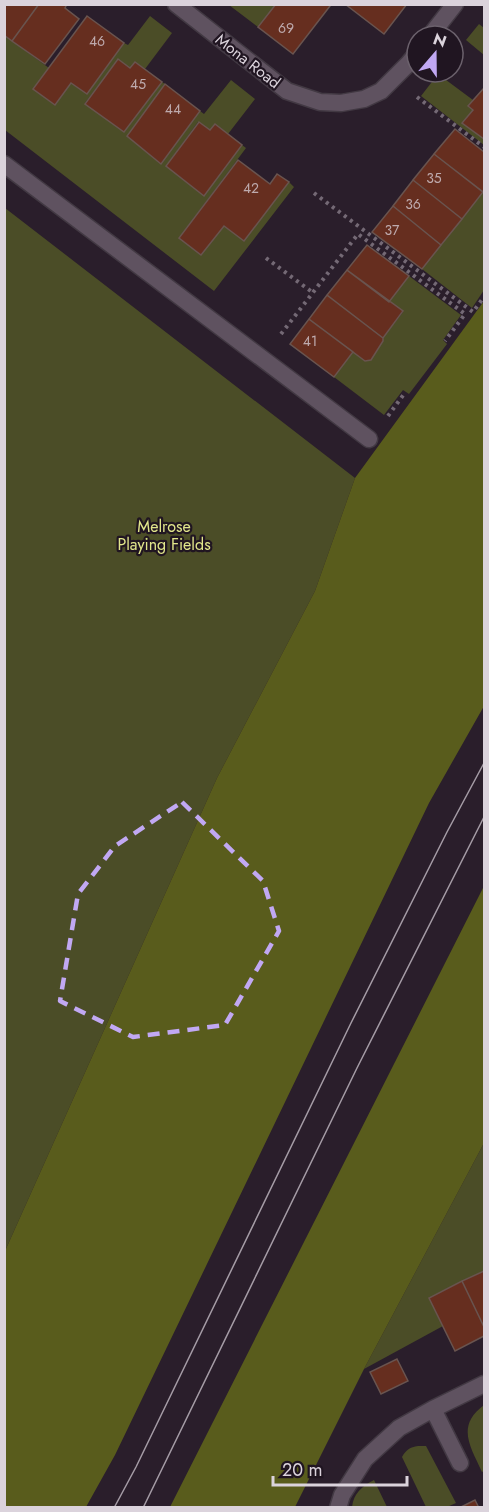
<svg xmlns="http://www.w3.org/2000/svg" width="489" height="1512" viewBox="0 0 489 1512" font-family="Jost,sans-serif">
  <rect width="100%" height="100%" fill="#2a1e2b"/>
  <path fill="#4b4d27" d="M229,5H276L258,27Z
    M150,16L172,33L145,69L135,62L130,68L118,59L85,103L124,132L162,82L165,84L127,136L161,163L200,111L204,114L231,80L255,99L228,134L215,124L210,130L198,122L166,166L204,195L242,145L246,148L179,238L201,255L224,226L244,240L289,182L294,187L214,291L5,130L4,35L49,68L33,89L55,105L71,83L87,93L124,43L128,45Z
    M479,24L484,28V55L466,40Z
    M438,74L473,100L468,106L473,110L463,123L484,139V145L421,96Z
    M484,190V290L472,308L422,269Z
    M5,208L355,478L315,591L217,778L5,1251Z
    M409,276L461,315L443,340L447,344L409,394L403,390L384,415L334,377L353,352L365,361L371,359L383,341V338L403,312L389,302Z
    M484,1143V1271L429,1298L443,1326L364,1369Z
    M484,1405V1471L482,1472C470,1446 456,1426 484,1405Z
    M418,1446H426L456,1503L447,1507H426L402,1457C406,1450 410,1447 418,1446Z
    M374,1480L387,1507H352C354,1493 361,1487 374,1480Z"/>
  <path fill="#595c1c" d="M484,301V706L429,803L115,1455L86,1507H5V1251L217,778L315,591L355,478Z
    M484,886V1143L364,1369L295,1507H170Z"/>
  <path fill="#662e1f" stroke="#69544f" stroke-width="1.5" d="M4,4H39L12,41L4,35Z
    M39,4H67L65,8L79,19L45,64L12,41Z
    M276,4H328L330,6L293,54L258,27Z
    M345,4H407L384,34Z
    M87,16L124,43L87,94L71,83L55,105L33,89Z
    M118,59L130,68L135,62L162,82L124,132L85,104Z
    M165,84L200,111L161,164L127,136Z
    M484,88V139L462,123L473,110L468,106Z
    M199,122L210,130L215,124L242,145L204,196L166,166Z
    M455,129L484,152V190L483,192L434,154Z
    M434,154L483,192L462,219L413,180Z
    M238,160L270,184L277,174L289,182L244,241L224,226L201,255L179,238Z
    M413,180L462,219L441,245L393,206Z
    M393,206L441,245L422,269L372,232Z
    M367,245L409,276L389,302L347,270Z
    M347,270L403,311L383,338L327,295Z
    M327,295L383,338V341L371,360L365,361L309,319Z
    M309,319L353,352L334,377L290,344Z
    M484,1271V1327L462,1281Z
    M462,1281L484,1327V1336L455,1351L429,1298Z
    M397,1359L408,1381L381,1394L370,1372Z
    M475,1500L479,1508H459Z"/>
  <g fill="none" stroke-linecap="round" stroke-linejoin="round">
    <g stroke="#423943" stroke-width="19">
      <path id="service" d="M4,164L369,439"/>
    </g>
    <g stroke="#423943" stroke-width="19">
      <path id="minor" d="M176,4L287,91L320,102L341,103L364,99L381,91L408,64L417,53
        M430,36L455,4
        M433,1409L460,1463
        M338,1508L342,1495L365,1459L399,1428L433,1409L484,1384"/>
    </g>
    <path stroke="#746975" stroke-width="4" stroke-dasharray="3 4.5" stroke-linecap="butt" d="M417,97L484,147
      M314,193L473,312L484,297
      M266,258L312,292
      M281,334L358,234L465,314L445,341
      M388,416L404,394"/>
    <use href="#service" stroke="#5f5260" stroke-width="16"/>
    <use href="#minor" stroke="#5f5260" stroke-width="16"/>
    <path stroke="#a59ca6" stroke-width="1.5" d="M114,1508L136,1467L351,1023L447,832L484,763
      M143,1508L357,1068L484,817"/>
  </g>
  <path fill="none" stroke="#c1a8f3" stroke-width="4.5" stroke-dasharray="12 8" stroke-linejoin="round" d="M182,802L263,881L279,931L225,1025L133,1037L60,1001L78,894L115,846Z"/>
  <g text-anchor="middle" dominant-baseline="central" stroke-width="4.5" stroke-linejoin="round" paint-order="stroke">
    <g font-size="14" fill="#beaaad">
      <text x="286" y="28">69</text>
      <text x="97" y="41">46</text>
      <text x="138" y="84">45</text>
      <text x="173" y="109">44</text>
      <text x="434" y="178">35</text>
      <text x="251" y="188">42</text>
      <text x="413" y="204">36</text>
      <text x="392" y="230">37</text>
      <text x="310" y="341">41</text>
    </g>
    <g font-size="16" fill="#dbd3dc" stroke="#201521">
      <text transform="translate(248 61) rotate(38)">Mona Road</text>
    </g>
    <g font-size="16" fill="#e1e68b" stroke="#201521">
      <text x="164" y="526">Melrose<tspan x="164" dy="18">Playing Fields</tspan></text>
    </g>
  </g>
  <rect width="489" height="1512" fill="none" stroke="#dbd3dc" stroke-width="12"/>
  <g transform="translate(435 54) rotate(20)"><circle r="28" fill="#201521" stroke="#6b616c" stroke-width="1.5"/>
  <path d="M0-4.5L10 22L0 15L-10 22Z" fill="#c1a8f3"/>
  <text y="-9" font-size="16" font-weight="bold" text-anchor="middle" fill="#dbd3dc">N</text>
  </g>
  <path d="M273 1476v9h134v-9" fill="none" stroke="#dbd3dc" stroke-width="3"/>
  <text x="282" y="1476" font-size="18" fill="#dbd3dc" stroke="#201521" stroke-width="4.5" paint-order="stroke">20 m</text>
</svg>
